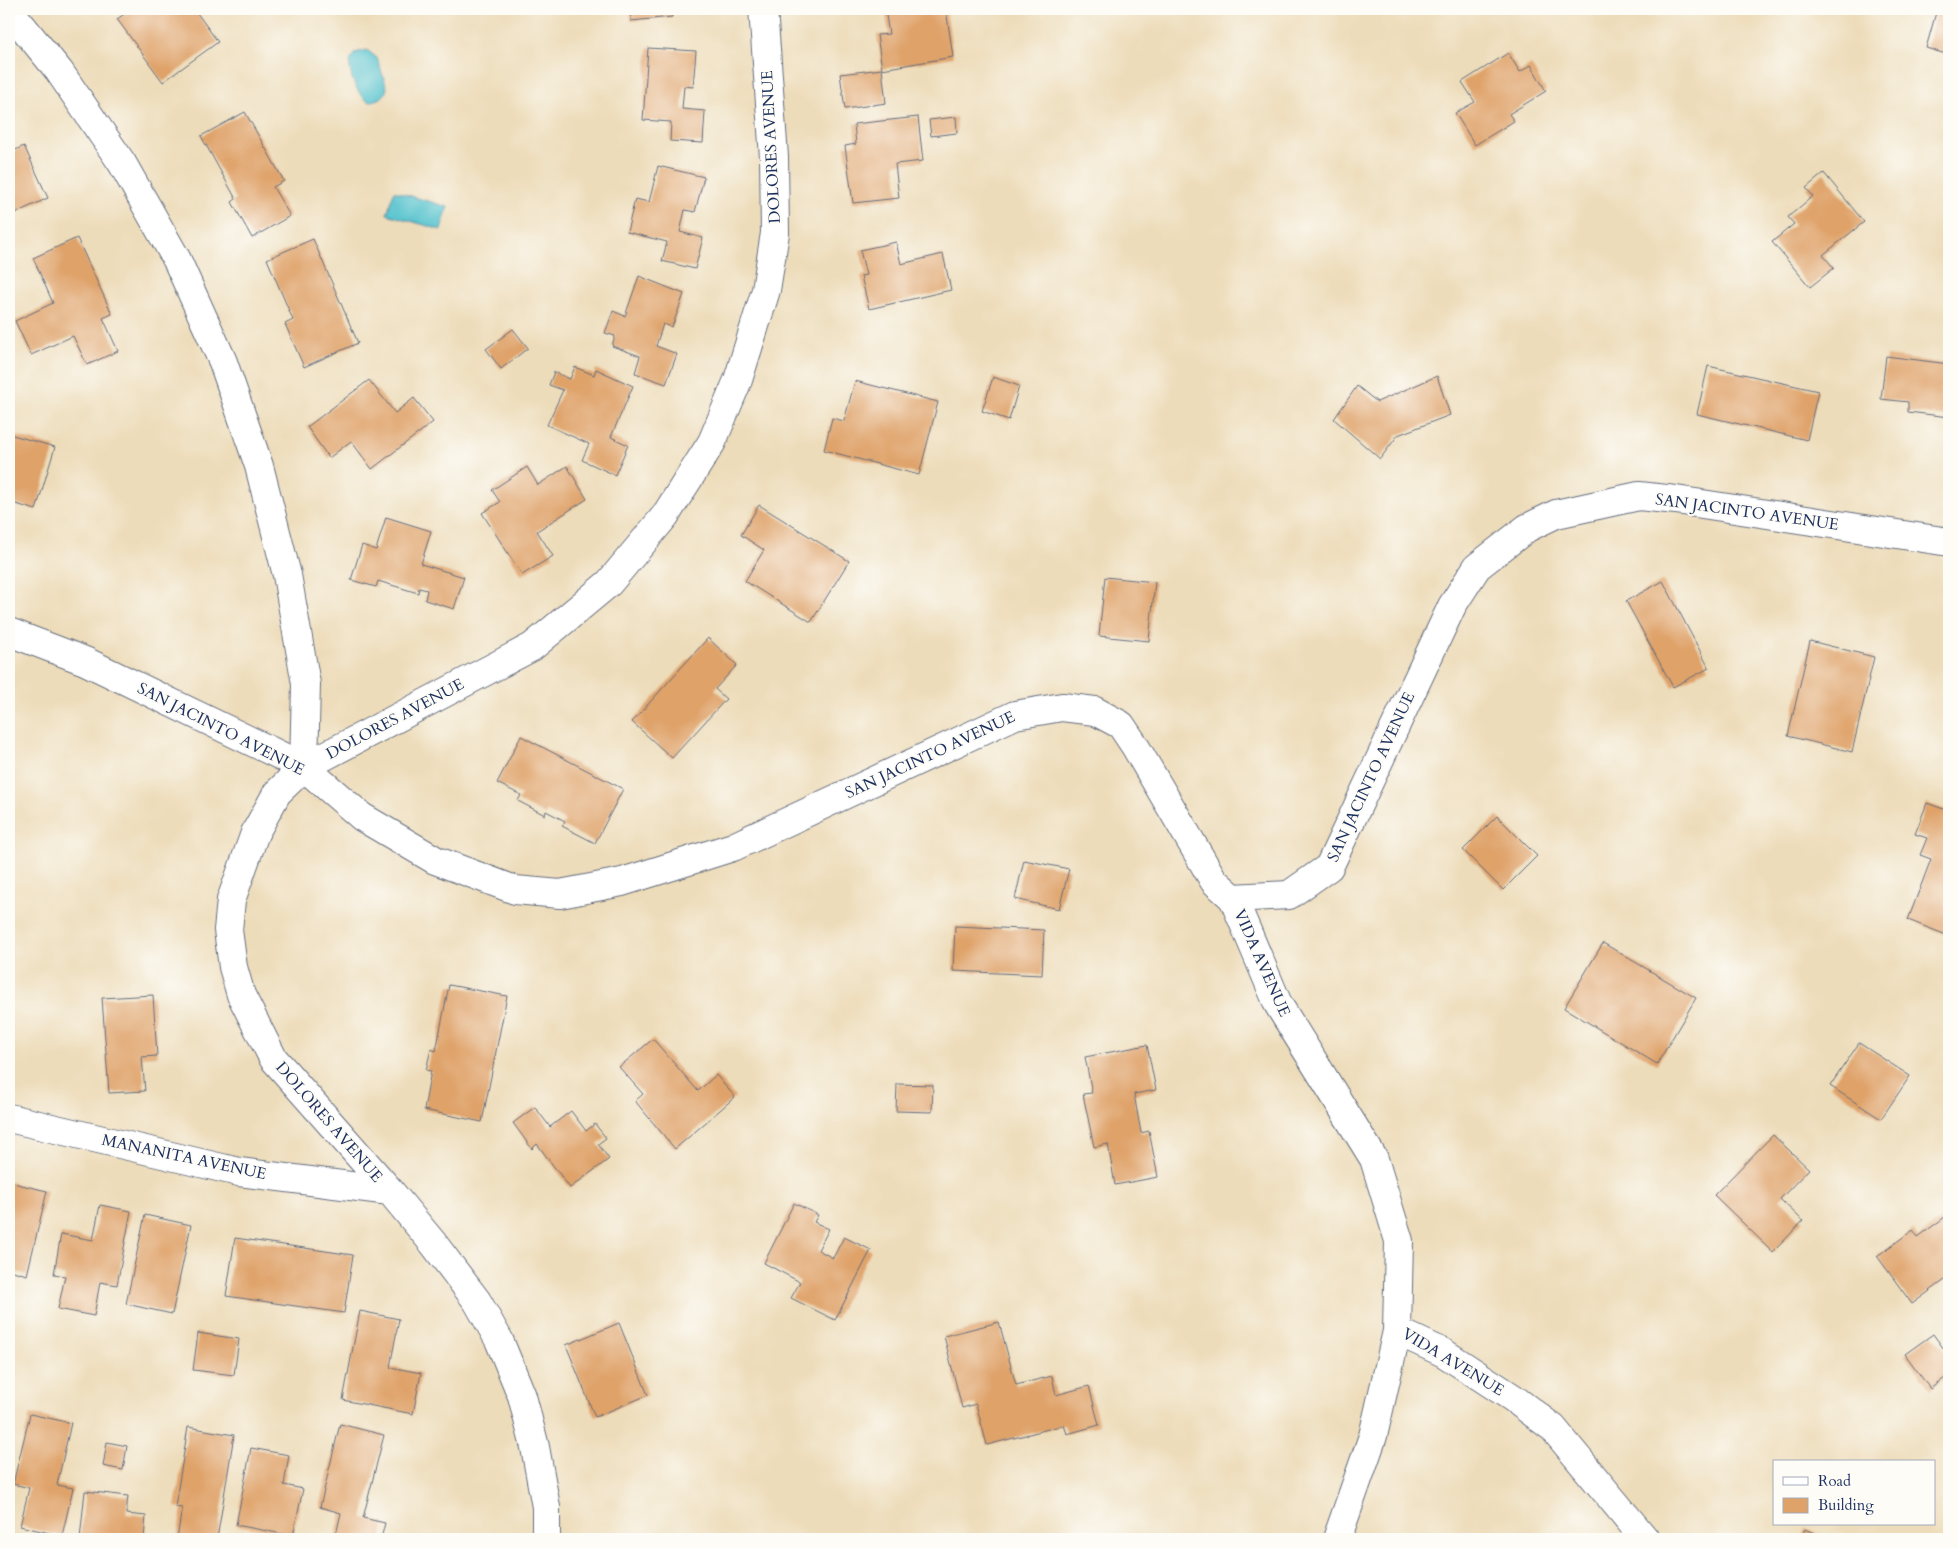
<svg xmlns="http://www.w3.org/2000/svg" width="1958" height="1548" viewBox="0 0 1958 1548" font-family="Cardo,serif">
  <rect width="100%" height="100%" fill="#fdfcf7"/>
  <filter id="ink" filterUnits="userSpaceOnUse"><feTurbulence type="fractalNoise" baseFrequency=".02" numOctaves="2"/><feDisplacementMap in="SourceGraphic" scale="10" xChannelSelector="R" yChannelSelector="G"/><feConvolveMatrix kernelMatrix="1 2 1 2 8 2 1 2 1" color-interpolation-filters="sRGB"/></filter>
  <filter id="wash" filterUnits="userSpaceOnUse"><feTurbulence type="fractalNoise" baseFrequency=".0096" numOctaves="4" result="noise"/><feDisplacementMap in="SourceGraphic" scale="20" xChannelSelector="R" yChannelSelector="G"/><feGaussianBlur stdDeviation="1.12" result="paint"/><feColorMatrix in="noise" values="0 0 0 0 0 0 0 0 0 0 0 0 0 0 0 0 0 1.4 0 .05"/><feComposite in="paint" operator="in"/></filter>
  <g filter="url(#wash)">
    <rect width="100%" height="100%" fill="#eddcb9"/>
    <path fill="#55c2cd" stroke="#387896" d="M367,50L377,58L387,88L385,94L381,98L370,102C359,98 349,76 350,64C350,60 352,57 355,53Z
      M394,191L448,207L441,230L387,214Z"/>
    <g id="blocks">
      <path fill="#dfa269" d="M132,9H176L178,11L181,9H194L218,42L163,82L117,19Z
        M630,9H671L672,17L631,21Z
        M885,9H946L953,57L882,69L886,103L845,109L840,74L882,69L877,35L889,34Z
        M1937,9L1949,10V55L1926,48Z
        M648,48L696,51L693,87L684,86L682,109L705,111L703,143L670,141L671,122L643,120Z
        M1508,53L1520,72L1531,65L1546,91L1509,114L1514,121L1475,145L1455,113L1475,102L1462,82Z
        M245,112L284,181L273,187L290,216L252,238L232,202L236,199L201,136Z
        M918,117L923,161L895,164L899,198L853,203L845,146L856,144L854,124Z
        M956,117L957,133L931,136L929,120Z
        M24,146L48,198L9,216V147L11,152Z
        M658,166L704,177L695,212L685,210L680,232L703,238L695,269L662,261L667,242L627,232L635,199L649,202Z
        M1824,173L1864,222L1823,255L1834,268L1810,287L1772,242L1794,224L1788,217L1813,196L1806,188Z
        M77,238L112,314L103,318L118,351L87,365L73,336L31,355L15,321L53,303L33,258Z
        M313,239L358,343L304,367L285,324L293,320L267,259Z
        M896,242L901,264L943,254L951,290L869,309L861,276L866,275L860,250Z
        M639,276L684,294L672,327L663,324L656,346L677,354L666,384L635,373L640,356L612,346L615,336L605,333L613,311L625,316Z
        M513,329L528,348L501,369L486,349Z
        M1886,356L1949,364V417L1908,412V402L1881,399Z
        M1708,366L1818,391L1807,440L1697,414Z
        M575,367L594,375L596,369L633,386L611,437L628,445L615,475L582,460L589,444L547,425L563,390L549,385L554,372L570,379Z
        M1437,376L1450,415L1398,435L1380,459L1334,419L1357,386L1377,402Z
        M993,377L1019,386L1009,420L982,411Z
        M369,380L395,413L414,398L433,422L372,469L351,441L329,458L307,427Z
        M855,381L938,402L919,475L824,450L832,418L844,421Z
        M9,434L55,447L36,510L9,502Z
        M567,466L587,499L537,531L553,556L522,575L482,513L500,502L492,490L527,467L538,485Z
        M759,505L849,561L811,622L745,581L764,550L741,535Z
        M386,517L431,531L421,564L464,577L454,609L425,600L427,590L419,588L418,593L378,581L376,587L351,580L362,545L376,550Z
        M1105,577L1155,582L1149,641L1099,636Z
        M1663,581L1709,668L1673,687L1626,601Z
        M708,638L737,665L715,689L726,699L672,758L632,722Z
        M1810,641L1874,657L1852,752L1788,736Z
        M521,736L623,789L595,843L562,826L565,821L546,811L545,815L518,801L521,795L497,783Z
        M1927,803L1949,811V936L1908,920L1931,859L1920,855L1927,838L1915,834Z
        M1497,816L1537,856L1503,890L1463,850Z
        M1024,860L1069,869L1059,909L1015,899Z
        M955,926L1044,930L1042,975L953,971Z
        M1603,943L1696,998L1657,1064L1564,1008Z
        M449,985L507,996L482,1122L424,1110L431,1071L426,1070L431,1049L436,1051Z
        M153,995L157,1056L142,1057L145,1091L109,1093L102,998Z
        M653,1039L698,1091L716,1075L735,1097L675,1149L635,1101L643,1094L619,1067Z
        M1859,1043L1910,1076L1881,1119L1830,1086Z
        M1147,1045L1156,1090L1134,1094L1141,1133L1149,1131L1158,1177L1115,1185L1108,1144L1094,1147L1083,1094L1092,1093L1085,1057Z
        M897,1084L933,1085L932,1112L896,1111Z
        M535,1107L550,1127L571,1111L586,1131L595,1124L606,1138L598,1144L609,1159L570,1188L537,1144L532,1149L513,1123Z
        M1773,1135L1809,1169L1780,1199L1803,1221L1773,1252L1714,1195Z
        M9,1182L47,1191L27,1275L9,1270Z
        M794,1203L818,1215L814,1222L829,1229L818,1250L833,1258L844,1237L871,1250L835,1320L791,1298L800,1282L764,1263Z
        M100,1205L131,1211L117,1285L100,1282L94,1316L58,1309L65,1276L54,1274L61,1234L93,1240Z
        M1949,1214V1277L1912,1304L1877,1256L1913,1230L1918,1237Z
        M145,1215L191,1225L172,1314L126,1304Z
        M235,1238L353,1255L344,1313L226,1296Z
        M360,1311L399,1319L390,1367L421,1373L413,1414L343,1400Z
        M999,1322L1016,1385L1052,1376L1056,1395L1089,1386L1099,1425L1067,1434L1064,1425L987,1445L976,1404L962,1408L944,1336Z
        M619,1323L648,1395L595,1417L566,1345Z
        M198,1333L239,1339L234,1375L193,1370Z
        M1933,1334L1949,1356V1375L1930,1389L1905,1354Z
        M30,1414L71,1423L57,1485L73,1488L62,1536L20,1526L29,1488L13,1484Z
        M340,1424L384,1435L363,1518L385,1523L381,1539H335L341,1513L320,1507Z
        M188,1427L234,1435L217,1539H177L182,1508L175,1507Z
        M107,1442L127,1446L123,1470L103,1466Z
        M251,1448L289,1455L284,1485L303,1489L293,1536L236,1525Z
        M85,1491L128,1496L126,1514L146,1516L144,1539H80Z
        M1805,1529L1827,1539H1801Z"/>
    </g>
  </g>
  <g filter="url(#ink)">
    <use href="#blocks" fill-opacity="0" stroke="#646c7e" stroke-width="1"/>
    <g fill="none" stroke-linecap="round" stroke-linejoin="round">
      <g stroke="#646c7e" stroke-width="30">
        <path id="minor" d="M9,10L59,71L122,163L177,260L223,362L259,466L287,575L306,684L304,767
          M9,632L85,661L304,767L362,817L435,860L515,890L560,894L622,882L733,847L1015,715L1062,707L1095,711L1121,725L1135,746L1214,881L1233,898L1289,895L1329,867L1452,606L1477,567L1527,528L1556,514L1639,496L1676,500L1949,542
          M1233,898L1278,1004L1374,1159L1399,1241L1397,1331L1444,1353L1513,1398L1553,1428L1645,1539
          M9,1118L239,1172L390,1191
          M546,1539V1507L535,1447L522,1396L499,1340L477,1301L433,1243L390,1191L273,1058L241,995L233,967L228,930L231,900L255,833L277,793L304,767L532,647L609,583L665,516L712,442L738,380L766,290L775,233L774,157L763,9
          M1337,1539L1373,1436L1397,1331"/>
      </g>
      <use href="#minor" stroke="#fff" stroke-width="28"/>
    </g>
  </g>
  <g text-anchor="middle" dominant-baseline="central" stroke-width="4" stroke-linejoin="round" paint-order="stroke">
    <g font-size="16" fill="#1b2f5e" stroke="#fdfcf7">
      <text transform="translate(771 147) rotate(-93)">DOLORES AVENUE</text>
      <text transform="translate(1747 512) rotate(8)">SAN JACINTO AVENUE</text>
      <text transform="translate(395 719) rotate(-28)">DOLORES AVENUE</text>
      <text transform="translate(221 729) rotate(27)">SAN JACINTO AVENUE</text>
      <text transform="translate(930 755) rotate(-25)">SAN JACINTO AVENUE</text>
      <text transform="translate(1371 777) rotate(-65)">SAN JACINTO AVENUE</text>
      <text transform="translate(1262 963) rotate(66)">VIDA AVENUE</text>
      <text transform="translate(329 1122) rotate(49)">DOLORES AVENUE</text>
      <text transform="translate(184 1157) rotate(12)">MANANITA AVENUE</text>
      <text transform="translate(1453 1362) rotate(31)">VIDA AVENUE</text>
    </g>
  </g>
  <rect width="1958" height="1548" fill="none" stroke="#fdfcf7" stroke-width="30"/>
  <rect x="1773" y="1460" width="162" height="65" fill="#fdfcf7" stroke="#a3aaba"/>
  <rect x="1783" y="1477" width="25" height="8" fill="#ffffff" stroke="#a3aaba"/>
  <text x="1818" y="1486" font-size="15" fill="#1b2f5e">Road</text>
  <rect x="1783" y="1498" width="25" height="15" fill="#dfa269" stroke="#a3aaba"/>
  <text x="1818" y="1510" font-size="15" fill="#1b2f5e">Building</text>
</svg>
